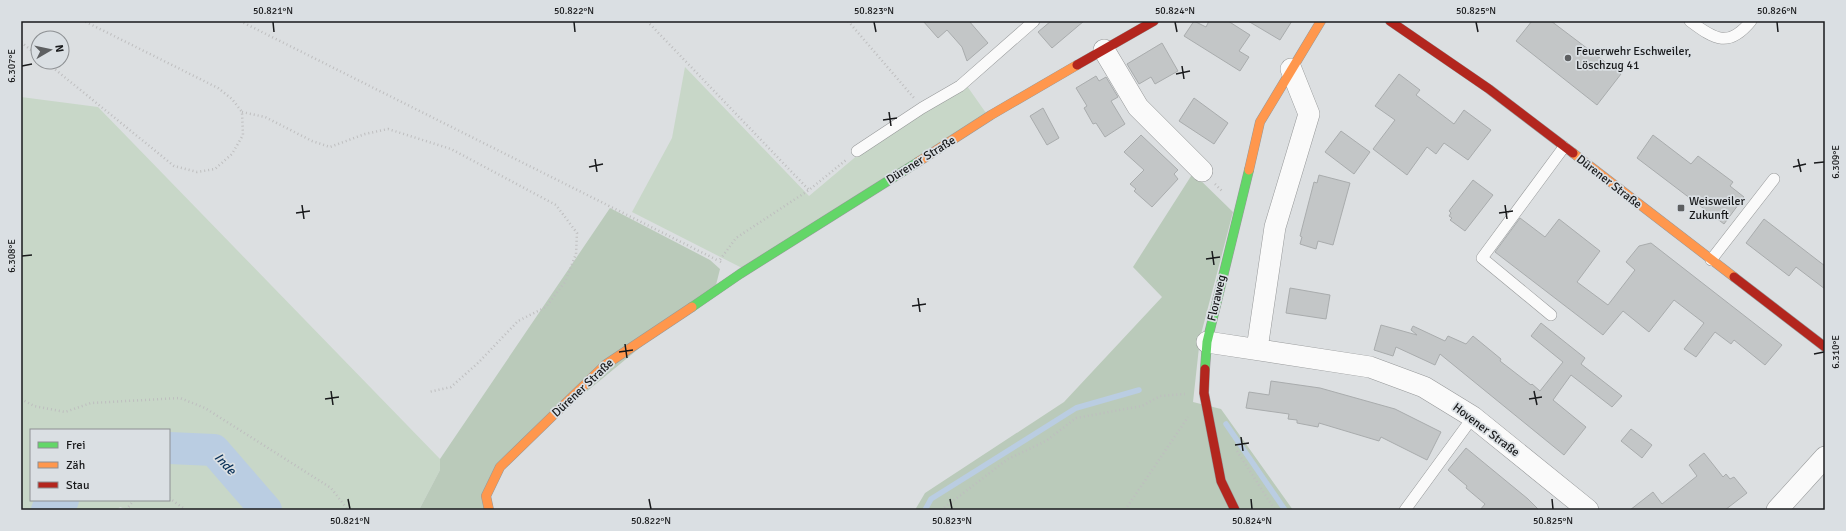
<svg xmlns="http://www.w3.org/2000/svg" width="1846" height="531" viewBox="0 0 1846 531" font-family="Signika,sans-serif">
  <rect width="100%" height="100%" fill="#dcdfe1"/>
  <path fill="#c8d7c8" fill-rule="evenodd" d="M685,67L809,196L859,154L967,86L986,113L742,268L632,212L672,138Z
    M21,97L98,107L440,459V470L419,510H128L120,507L117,510H21ZM31,430H169V500H31Z"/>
  <path fill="#bacaba" d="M1193,173L1233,212L1200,338L1193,402L1221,409L1293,510H915L925,493L1064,402L1162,297L1133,267Z
    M610,208L710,260L720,269L716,285L496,466L484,510H419L440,470V459Z"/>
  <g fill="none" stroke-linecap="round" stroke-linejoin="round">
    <path stroke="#bacde2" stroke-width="5.5" d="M1226,424L1285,510
      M925,510L931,499L1076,408L1139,390"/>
    <path stroke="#bacde2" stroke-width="32" d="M169,448L214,450L266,510
      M47,510L63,500"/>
  </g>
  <path fill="#c3c6c7" stroke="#a9acad" d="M923,21H969L988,43L967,61L962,47L947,30L938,38Z
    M1051,21H1084L1052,48L1038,32Z
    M1194,21L1206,27L1209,21H1228L1250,35L1239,51L1249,57L1240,71L1184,36Z
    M1248,21H1292L1280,40Z
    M1532,21H1551L1621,74L1597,105L1516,41Z
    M1162,43L1178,71L1155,84L1151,77L1139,84L1127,64Z
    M1399,74L1420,90L1416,95L1454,124L1464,110L1491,130L1468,160L1444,143L1436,154L1427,147L1407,175L1373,149L1395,120L1375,106Z
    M1096,76L1099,81L1106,77L1118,97L1111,101L1125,124L1105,137L1096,123L1093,124L1084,108L1087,106L1076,88Z
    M1194,98L1228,123L1214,144L1179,121Z
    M1043,108L1059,138L1047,145L1030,116Z
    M1341,131L1370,152L1354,174L1325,152Z
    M1141,135L1178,170L1174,174L1178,179L1152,207L1134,191L1136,189L1130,184L1144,170L1124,152Z
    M1653,135L1691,164L1698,156L1733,182L1730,186L1744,197L1724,224L1637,158Z
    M1319,175L1350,183L1333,245L1318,241L1316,249L1300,244L1302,237L1300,236L1314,182L1317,183Z
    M1473,180L1493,195L1465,231L1450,220L1452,218L1449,216L1451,213L1449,211Z
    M1520,218L1545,237L1559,219L1600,251L1577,282L1608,305L1635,270L1626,262L1639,246L1651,243L1782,345L1765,365L1734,340L1731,344L1715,332L1696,357L1684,349L1704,323L1674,300L1649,332L1623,311L1603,335L1495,252Z
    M1764,219L1825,266V289L1796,267L1789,276L1746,243Z
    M1290,288L1330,295L1326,319L1286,313Z
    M1541,323L1585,358L1581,364L1622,396L1612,407L1571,375L1553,400L1586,427L1564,455L1440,354L1435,365L1396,347L1393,356L1374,350L1381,325L1417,335L1411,330L1413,326L1445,341L1448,336L1466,344L1473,336L1501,359L1500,361L1531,385L1532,384L1540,391L1563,362L1531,336Z
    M1271,381L1320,388L1395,409L1441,432L1427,460L1381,437L1379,441L1319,423L1318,427L1297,423V420L1288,419L1289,414L1246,408L1249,392L1269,395Z
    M1631,429L1652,445L1642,458L1621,441Z
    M1466,448L1528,499L1539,510H1480L1485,504L1466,488L1467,486L1448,470Z
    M1704,453L1723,477L1726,474L1730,479L1734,477L1747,493L1725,510H1630L1653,492L1662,504L1697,476L1689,465Z"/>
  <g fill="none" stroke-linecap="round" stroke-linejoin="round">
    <g stroke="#969899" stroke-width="12">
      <path id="lane" d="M1690,21C1715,40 1729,48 1751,21
        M857,151L922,108L960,86L1034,21
        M1711,260L1774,179
        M1551,315L1482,258L1564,147
        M1405,510L1473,417"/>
    </g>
    <g stroke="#969899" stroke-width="22">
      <path id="street" d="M1104,50L1138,107L1202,171
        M1207,342L1370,367L1424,387L1473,417L1588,510
        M1257,349L1275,227L1309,114L1291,69
        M1777,510L1825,457"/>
    </g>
    <g stroke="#969899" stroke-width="10">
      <path id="fast" d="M692,307L740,274L918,162
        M1205,369L1207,342L1249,170"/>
    </g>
    <g stroke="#969899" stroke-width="10">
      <path id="slow" d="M1573,153L1734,277
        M918,162L991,115L1077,65
        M1249,170L1260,122L1321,21
        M489,510L486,496L500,467L605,365L692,307"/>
    </g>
    <g stroke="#969899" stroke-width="10">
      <path id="jam" d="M1390,21L1489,89L1573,153
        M1077,65L1154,21
        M1734,277L1825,347
        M1205,369L1204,393L1221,481L1235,510"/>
    </g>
    <path stroke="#bebebf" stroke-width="2.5" stroke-dasharray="1 3" stroke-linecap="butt" d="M240,21L719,261
      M647,21L809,190
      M848,21L914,98
      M21,42L38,56
      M46,62L174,166L197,172L215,169L232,154L243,135L242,112L232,99L218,88L84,21
      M242,112L265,117L312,141L330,147L365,134L388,129L451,149L556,205L577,233L576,254L565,282L546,307L518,321L479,362L451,387L429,392
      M1215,184L1223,192
      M721,262L719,261L736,238L809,190L846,160
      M21,399L34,406L65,412L91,403L180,398L205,408L331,488L348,510
      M1237,451L1275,510
      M169,498L186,510
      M126,510L134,500
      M941,510L1008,459L1046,441L1076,418L1142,406L1160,396L1185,394
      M1125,510L1188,417"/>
    <use href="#lane" stroke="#fafafa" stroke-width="11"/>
    <use href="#street" stroke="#fafafa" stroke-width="21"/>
    <use href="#fast" stroke="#63d668" stroke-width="9"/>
    <use href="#slow" stroke="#ff974d" stroke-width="9"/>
    <use href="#jam" stroke="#b3261e" stroke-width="9"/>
  </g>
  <path fill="none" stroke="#191a1c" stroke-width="1.5" d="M273,22L274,32M574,22L575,32M874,22L876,32M1175,22L1177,32M1476,22L1478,32M1777,22L1778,32M22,66L32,64M1182,66L1184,79M1176,74L1190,71M889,112L891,126M883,120L897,118M595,159L597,172M1798,159L1801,172M1814,163L1824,162M589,167L603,164M1793,167L1806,164M302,205L304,219M1505,205L1507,219M296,213L310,211M1499,213L1513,211M1212,251L1214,265M22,256L32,255M1206,259L1220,257M918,298L920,312M912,306L926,304M625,344L627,358M619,352L633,350M1814,354L1824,352M331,391L333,405M1534,391L1537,405M325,399L339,397M1529,399L1542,397M1241,437L1243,451M1235,445L1249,443M348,499L350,509M649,499L651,509M950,499L952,509M1251,499L1252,509M1552,499L1553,509"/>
  <g fill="#5d5f61" stroke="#dadfe3" stroke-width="1.5">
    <circle cx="1568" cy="58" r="4"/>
    <rect x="1677" y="204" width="8" height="8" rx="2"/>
  </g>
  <g text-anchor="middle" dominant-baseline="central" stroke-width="3.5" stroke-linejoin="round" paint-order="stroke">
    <g font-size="12" fill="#191a1c" stroke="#dadfe3" text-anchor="start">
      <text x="1576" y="51">Feuerwehr Eschweiler,<tspan x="1576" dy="14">Löschzug 41</tspan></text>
      <text x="1689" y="201">Weisweiler<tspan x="1689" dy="14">Zukunft</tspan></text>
    </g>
    <g font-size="12" fill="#191a1c" stroke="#dadfe3">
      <text transform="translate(921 160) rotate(-32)">Dürener Straße</text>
      <text transform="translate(1609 182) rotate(38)">Dürener Straße</text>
      <text transform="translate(1217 298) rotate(-77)">Floraweg</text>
      <text transform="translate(583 388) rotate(-43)">Dürener Straße</text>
      <text transform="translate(1486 430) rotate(37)">Hovener Straße</text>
    </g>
    <g font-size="13" font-style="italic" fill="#093057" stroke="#dadfe3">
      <text transform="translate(225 464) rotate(47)">Inde</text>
    </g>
  </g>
  <rect width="1846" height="531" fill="none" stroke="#dadfe3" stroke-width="44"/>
  <rect x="30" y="429" width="140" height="72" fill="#dadfe3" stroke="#8d9093"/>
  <rect x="38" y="442" width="20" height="6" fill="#63d668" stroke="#8d9093"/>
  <text x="66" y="449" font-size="12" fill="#191a1c">Frei</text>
  <rect x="38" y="462" width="20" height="6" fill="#ff974d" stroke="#8d9093"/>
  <text x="66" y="469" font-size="12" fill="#191a1c">Zäh</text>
  <rect x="38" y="482" width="20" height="6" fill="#b3261e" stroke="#8d9093"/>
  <text x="66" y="489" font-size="12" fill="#191a1c">Stau</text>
  <g transform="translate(50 50) rotate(81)"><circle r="19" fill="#dadfe3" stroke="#8d9093"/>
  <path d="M0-3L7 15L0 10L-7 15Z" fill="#5d5f61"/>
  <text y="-6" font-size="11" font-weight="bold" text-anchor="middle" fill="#191a1c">N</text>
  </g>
  <rect x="22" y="22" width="1802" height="487" fill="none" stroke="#191a1c" stroke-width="1.5"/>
  <g font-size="10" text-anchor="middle" fill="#191a1c">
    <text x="273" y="14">50.821°N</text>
    <text x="574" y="14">50.822°N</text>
    <text x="874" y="14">50.823°N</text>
    <text x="1175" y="14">50.824°N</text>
    <text x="1476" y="14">50.825°N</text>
    <text x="1777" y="14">50.826°N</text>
    <text transform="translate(11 66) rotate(-90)" y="4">6.307°E</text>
    <text transform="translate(1835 162) rotate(-90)" y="4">6.309°E</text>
    <text transform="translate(11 256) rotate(-90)" y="4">6.308°E</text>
    <text transform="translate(1835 352) rotate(-90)" y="4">6.310°E</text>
    <text x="350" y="524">50.821°N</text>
    <text x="651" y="524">50.822°N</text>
    <text x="952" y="524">50.823°N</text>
    <text x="1252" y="524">50.824°N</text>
    <text x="1553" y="524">50.825°N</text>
  </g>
</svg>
